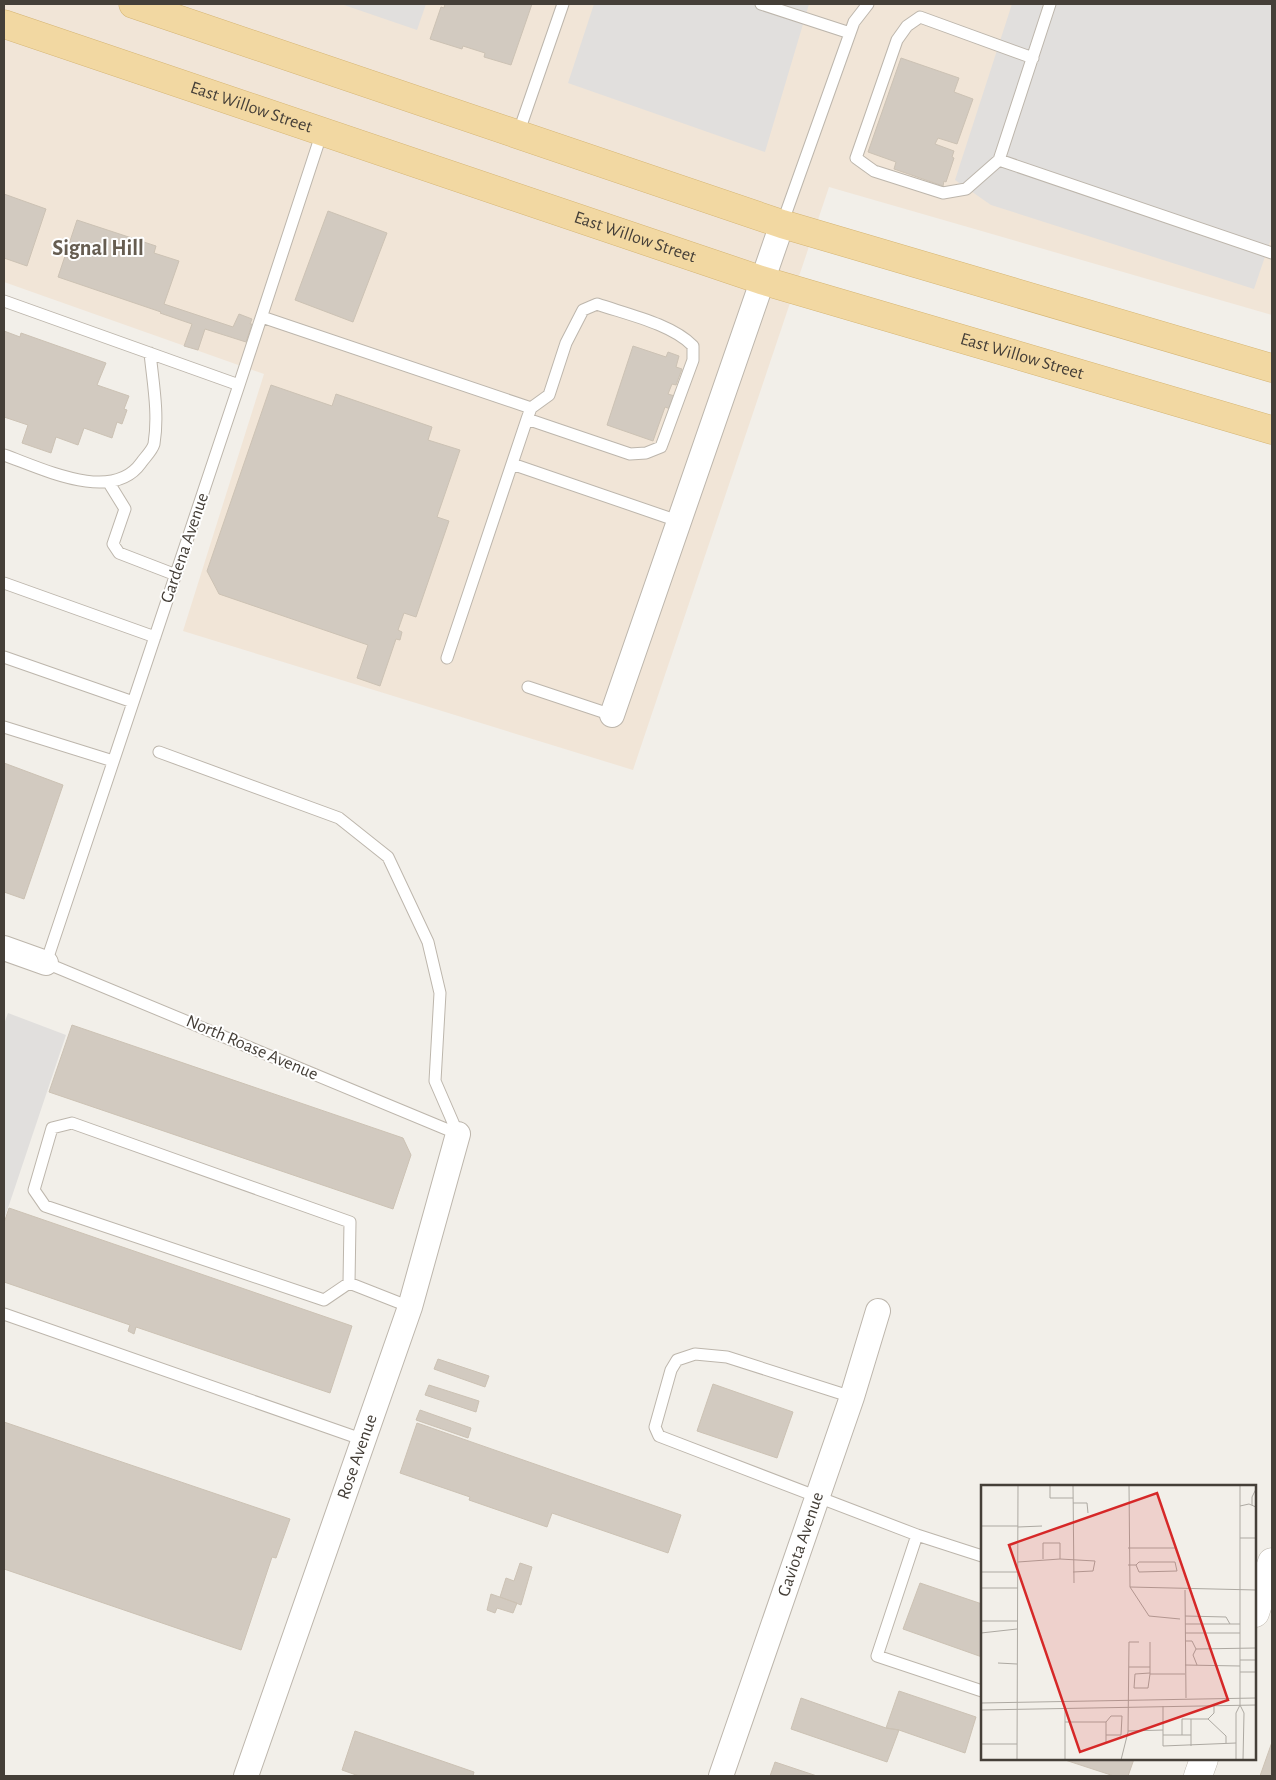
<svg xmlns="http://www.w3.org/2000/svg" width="1276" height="1780" viewBox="0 0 1276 1780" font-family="'Alegreya Sans',sans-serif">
  <rect width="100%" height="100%" fill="#f2efe9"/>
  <path fill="#f1e5d7" d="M4,4H1272V315L829,187L633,770L183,631L264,374L4,282Z"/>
  <path fill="#e1dfdd" d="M341,4H426L417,30Z
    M594,4H809L765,152L568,83Z
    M1012,4H1272V236L1254,289L991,205L955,180Z
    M8,1013L66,1035L4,1220V1024Z"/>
  <path fill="#d2cac0" stroke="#ccc2b4" d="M445,4H532L511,65L484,57L485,53L463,46L462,49L430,39L441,7L444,8Z
    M901,58L959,78L954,92L973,99L957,144L938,138L935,144L954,151L952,157L954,158L946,182L944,181L943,186L894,169L896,162L868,152Z
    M4,194L46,209L27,266L4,258Z
    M328,211L387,233L353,322L295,300Z
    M77,220L156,246L154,253L179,261L164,304L233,327L239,314L252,319L250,324H252L246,342L205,329L198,350L184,346L192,324L160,313L161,312L58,277Z
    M4,331L20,337L21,333L106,363L97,385L129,396L124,409L127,410L122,424L117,422L112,438L84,428L78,445L56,437L51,453L22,443L28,425L4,417Z
    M633,346L666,357L668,352L679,356L676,367L682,369L676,385L672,384L668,394L678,397L673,410L665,407L653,441L607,425Z
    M271,385L332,406L336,394L432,427L428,440L460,450L437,517L449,521L416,617L404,613L398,630L402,632L400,640L396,639L380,686L357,678L368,645L219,594L207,571Z
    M4,763L63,785L24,899L4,892Z
    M72,1025L403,1138L411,1155L393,1209L49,1092Z
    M9,1208L352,1326L330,1393L136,1327L134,1334L128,1331L130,1325L4,1282V1223Z
    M438,1359L489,1376L485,1387L434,1369Z
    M713,1384L793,1412L777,1458L697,1431Z
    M429,1385L479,1401L476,1412L425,1395Z
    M420,1410L471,1428L468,1438L416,1420Z
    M4,1422L290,1519L276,1558L272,1557L241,1650L4,1569Z
    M417,1423L681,1515L668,1553L552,1513L547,1527L469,1500L470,1497L400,1473Z
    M520,1563L532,1567L521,1605L500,1597L506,1578L514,1581Z
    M920,1583L982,1604V1657L903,1629Z
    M491,1594L517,1603L513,1613L497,1608L495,1613L487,1610Z
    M899,1691L976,1717L965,1753L899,1730L886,1728Z
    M801,1698L886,1728L899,1730L887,1762L791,1729Z
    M355,1731L474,1772L473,1776H359L342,1770Z
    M1272,1742V1776H1260Z
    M1062,1759H1134L1128,1776H1114Z
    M775,1762L817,1776H770Z"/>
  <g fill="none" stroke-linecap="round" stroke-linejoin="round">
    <g stroke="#bdb6ac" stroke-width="13">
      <path id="service" d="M761,4L850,33
        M1050,4L999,160L1272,253
        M322,132L239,385L46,963L458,1134
        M518,134L563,4
        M999,160L966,189L943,193L874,171L856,158L897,40L907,26L920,17L1033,58
        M782,224L854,22L868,4
        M4,301L239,385
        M262,317L531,408
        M4,455C41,468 112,504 141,463C145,457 152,451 154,444C159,414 153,383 150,353
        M512,464L678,521
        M109,483L125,509L113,544L119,553L176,575
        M4,583L155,637
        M4,657L133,702
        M447,658L527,419L531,408L549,395L566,343L583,310L597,304C626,314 672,324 693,346V360L664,439L661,447L646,453L630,454L527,419
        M528,687L612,715
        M4,727L113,761
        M159,752L339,818L388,857L428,942L440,993L435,1081L458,1134
        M349,1283L324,1300L45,1206L34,1190L52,1128L72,1123L350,1222L349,1283L410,1307
        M4,1314L364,1440
        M852,1397L727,1357L695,1354L677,1360L671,1370L655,1427L659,1436L917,1535
        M982,1556L917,1535L877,1656L982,1691"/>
    </g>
    <g stroke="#bdb6ac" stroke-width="26">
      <g id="minor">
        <path d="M612,715L782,224"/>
        <path d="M4,948L46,963"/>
        <path id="s1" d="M246,1776L410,1307L458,1134"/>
        <path id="s2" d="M721,1776L852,1397L878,1311"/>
      </g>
    </g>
    <g stroke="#bdb6ac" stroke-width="29">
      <path id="tertiary" d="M1255,1613L1272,1562
        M1198,1776L1204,1759"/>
    </g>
    <g stroke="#d5b574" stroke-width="29">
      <g id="primary">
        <path d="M133,4L782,224L1272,368"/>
        <path id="s3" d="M4,24L761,280L1272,430"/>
      </g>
    </g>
    <use href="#service" stroke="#fff" stroke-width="11"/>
    <use href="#minor" stroke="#fff" stroke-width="24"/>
    <use href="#tertiary" stroke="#fff" stroke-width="28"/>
    <use href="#primary" stroke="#f2d8a2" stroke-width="28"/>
  </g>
  <g text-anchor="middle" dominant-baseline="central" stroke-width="4" stroke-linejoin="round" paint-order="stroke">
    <g font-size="18" fill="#453f38" stroke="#fff">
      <text stroke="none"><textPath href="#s3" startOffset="261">East Willow Street</textPath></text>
      <text stroke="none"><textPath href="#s3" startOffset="666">East Willow Street</textPath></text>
      <text stroke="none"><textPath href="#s3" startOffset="1071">East Willow Street</textPath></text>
      <text transform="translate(185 548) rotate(-71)">Gardena Avenue</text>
      <text transform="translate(252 1048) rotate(23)">North Roase Avenue</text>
      <text stroke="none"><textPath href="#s1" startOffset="338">Rose Avenue</textPath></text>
      <text stroke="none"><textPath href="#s2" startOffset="245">Gaviota Avenue</textPath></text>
    </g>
    <g font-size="22" font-weight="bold" fill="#665d51" stroke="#fff">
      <text x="98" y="248">Signal Hill</text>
    </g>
  </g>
  <g transform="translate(981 1485)">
    <rect width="275" height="275" fill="#f2efe9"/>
    <path fill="none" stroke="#ada9a2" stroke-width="1" d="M69,0V13H92M92,0L93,98M148,0L149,102M92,18H106L107,28M271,20V12L275,4M259,21L268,19L275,22M0,41H37M37,42L61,41M259,53H275M147,63H194M79,74L114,76L112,86L92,87M37,77L79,74V58H62V74M147,80H155L158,87L196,86L194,77H158L155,80M0,87H37M149,102L275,105M149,102L168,131L199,134M0,103H37M204,105L205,213M204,131L245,132L249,139M0,136H36M204,139H259M0,148L36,144M204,148H259M204,156H211L215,164M169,157V189L167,203H153L154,189L169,188M259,175H275M17,178L36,179M204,180L259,181M216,180L212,170L215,164L275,163M148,182H169M259,187H275M169,189H204M0,218L275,213M259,220L263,228L262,275M84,224V275M0,225L275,220M210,234V261M227,234L245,251V258M84,237H125V258M125,237L130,231H141L140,250H125M182,245V261L255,258M147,246L182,245V221M182,250H210M201,250V234H227L233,228V220M0,259H36M36,275L37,0M140,275L147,247L148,157H158M153,275H243M255,275V228L259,220V0"/>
    <path fill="#d62828" fill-opacity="0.15" stroke="#d62828" stroke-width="2.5" d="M176,8L247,215L99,267L28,60Z"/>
    <rect width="275" height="275" fill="none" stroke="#453f38" stroke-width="2.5"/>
  </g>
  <rect width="1276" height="1780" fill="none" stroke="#453f38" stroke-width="10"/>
</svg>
